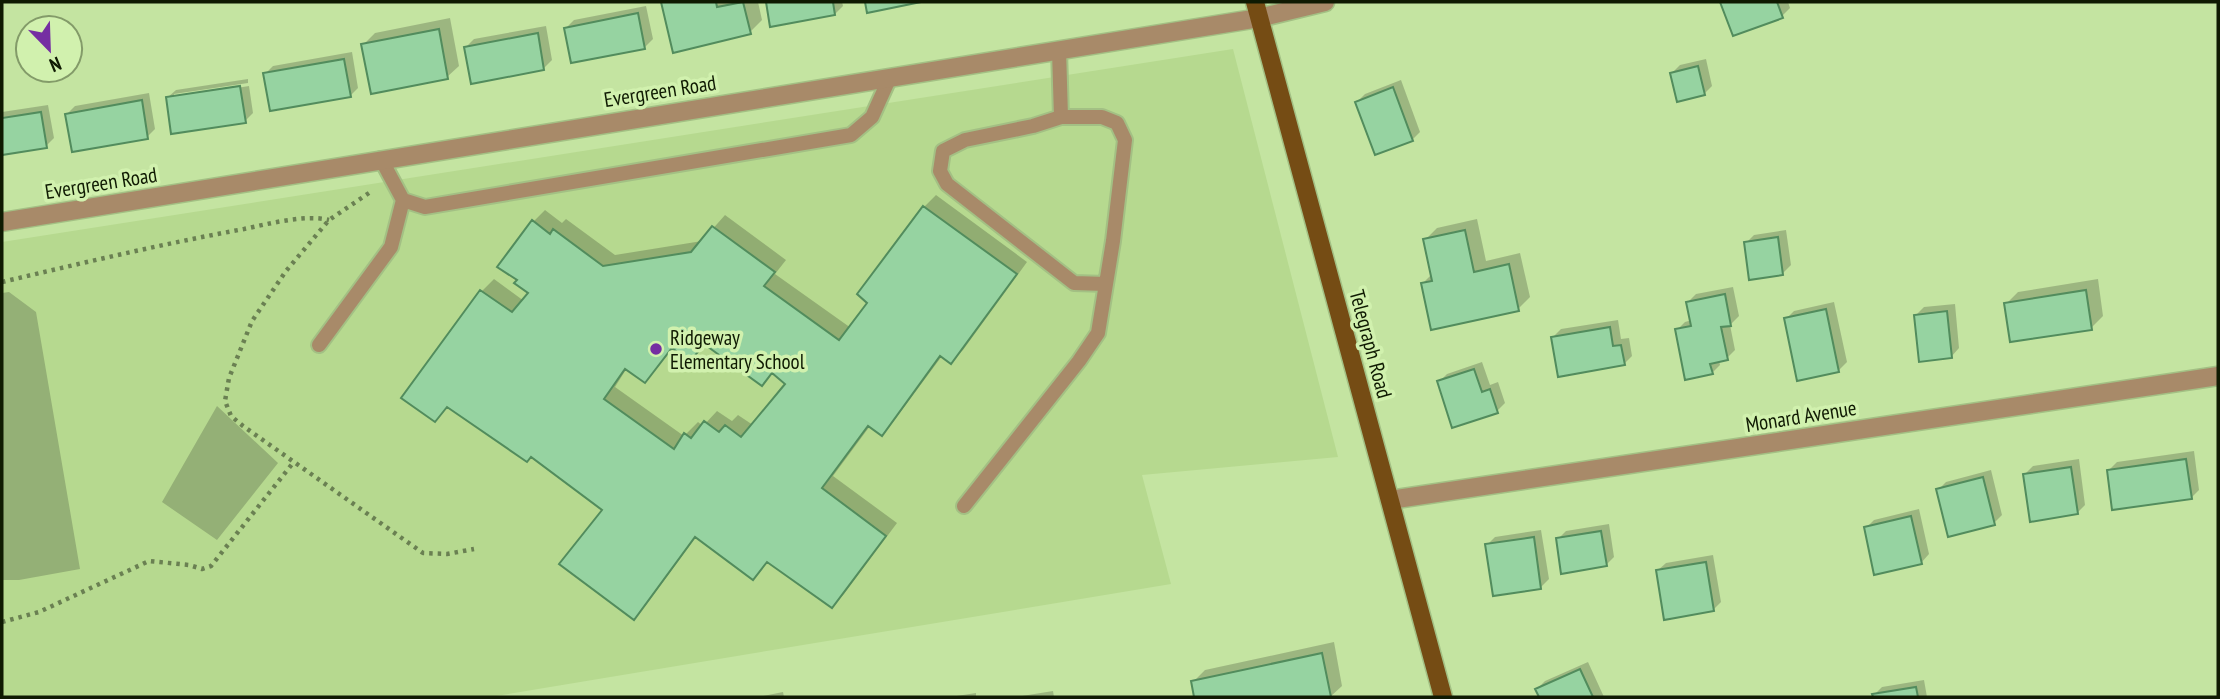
<svg xmlns="http://www.w3.org/2000/svg" width="2220" height="699" viewBox="0 0 2220 699" font-family="'PT Sans Narrow',sans-serif">
  <rect width="100%" height="100%" fill="#c4e4a1"/>
  <path fill="#b6d98f" d="M1233,49L1338,457L1142,475L1171,584L490,697H2V242Z"/>
  <path fill="#94b076" d="M9,292L36,312L80,569L19,580H2V293Z
    M217,406L278,463L217,540L162,502Z"/>
  <path fill="#0003" fill-rule="evenodd" d="M663,2H758L762,20L750,32L674,50Z
    M768,2H842L843,6L835,14L772,25Z
    M1722,2H1788L1790,8L1782,16L1734,34Z
    M646,6L653,39L645,47L566,28L574,20Z
    M450,18L459,66L447,77L363,45L375,33Z
    M546,26L552,60L544,68L466,47L474,39Z
    M352,52L358,88L350,96L265,74L273,66Z
    M1706,59L1712,86L1704,94L1672,73L1680,65Z
    M248,79V83L174,94V98L249,86L253,113L245,121L167,98L176,90Z
    M1401,80L1420,132L1412,140L1357,102L1365,94Z
    M149,93L155,129L147,137L67,114L75,106Z
    M48,105L54,138L46,146L2,153V112Z
    M936,195L1027,262L963,350L951,361L942,356L893,422L882,434L870,426L833,476L897,523L844,594L832,606L769,561L753,578L696,537L646,605L634,617L605,510L531,455L448,406L435,420L404,398L482,291L494,279L524,301L530,293L533,222L545,210L562,223L566,219L615,255L702,241L725,215L786,260L775,274L851,328L870,303L924,207ZM706,343L762,384L773,373L787,383L753,425L738,415L732,421L717,411L703,426L698,422L684,436L615,387L627,368L645,381L674,347L690,359Z
    M1477,219L1486,261L1520,253L1530,297L1518,309L1423,283L1432,274L1425,240L1437,228Z
    M1786,230L1791,265L1783,273L1746,243L1754,235Z
    M2098,279L2103,316L2091,328L2006,304L2018,292Z
    M1733,287L1739,316L1730,325L1735,350L1727,358L1719,360L1720,365L1712,373L1677,330L1685,322L1692,320L1688,302L1696,294Z
    M1834,302L1847,362L1839,370L1786,319L1794,311Z
    M1955,304L1959,348L1951,357L1916,315L1924,307Z
    M1618,320L1621,339L1629,338L1632,356L1624,364L1553,337L1561,329Z
    M1482,362L1490,385L1498,382L1505,403L1497,411L1439,382L1447,374Z
    M2194,451L2199,490L2191,498L2109,470L2117,462Z
    M2079,459L2085,505L2077,513L2025,474L2033,466Z
    M1991,470L2002,515L1994,523L1938,490L1946,482Z
    M1919,509L1929,554L1921,563L1866,528L1874,520Z
    M1609,524L1614,557L1606,565L1558,539L1566,531Z
    M1541,530L1549,579L1541,587L1487,545L1495,537Z
    M1713,555L1721,602L1713,610L1657,571L1666,563Z
    M1334,642L1342,686L1330,697H1196L1193,682L1205,670Z
    M1588,662L1604,697H1541L1537,689L1545,681Z
    M1924,680L1927,697H1875L1874,695L1882,687Z
    M1053,691L1054,697H1020L1022,696Z
    M783,692L784,697H758Z
    M976,693V697H950Z"/>
  <path fill="#96d3a1" stroke="#528c5d" stroke-width="2" fill-rule="evenodd" d="M661,2H716L717,7L743,2L751,34L673,53Z
    M766,2H833L835,15L770,27Z
    M865,2H921L867,13Z
    M1720,2H1777L1783,18L1733,36Z
    M638,13L645,49L571,63L564,28Z
    M439,29L448,79L371,94L361,44Z
    M538,33L544,70L471,84L464,47Z
    M344,59L351,97L270,111L263,73Z
    M1698,66L1705,95L1677,102L1670,73Z
    M240,86L246,123L171,134L166,97Z
    M1393,87L1413,141L1375,155L1355,102Z
    M142,100L148,139L72,152L65,114Z
    M41,112L47,148L2,155V118Z
    M923,206L1017,274L951,364L940,356L882,436L868,426L822,488L886,536L832,608L767,562L753,580L695,537L634,620L559,564L602,510L531,457L527,462L447,407L435,422L401,398L480,290L512,312L528,293L514,283L517,280L497,267L532,220L550,234L553,229L603,266L691,252L712,226L775,272L764,286L839,340L867,303L857,294ZM704,344L762,386L772,373L785,384L741,437L725,425L719,432L704,421L691,438L684,433L674,449L604,399L625,369L645,383L672,348L690,362Z
    M1465,230L1474,272L1509,264L1519,311L1431,330L1421,283L1432,281L1423,239Z
    M1778,237L1783,275L1749,280L1744,242Z
    M2086,290L2092,330L2010,342L2004,303Z
    M1725,294L1731,326L1721,327L1728,360L1710,364L1713,374L1685,380L1675,329L1691,326L1686,302Z
    M1826,309L1839,372L1797,381L1784,318Z
    M1947,311L1952,358L1919,362L1914,315Z
    M1610,327L1613,346L1621,345L1625,365L1558,377L1551,337Z
    M1474,369L1482,392L1490,389L1498,413L1452,428L1437,381Z
    M2186,459L2192,499L2112,510L2107,470Z
    M2071,467L2078,514L2030,522L2023,474Z
    M1983,477L1995,525L1948,537L1936,489Z
    M1911,516L1922,564L1874,575L1864,527Z
    M1601,531L1607,566L1561,574L1556,538Z
    M1534,537L1541,589L1493,596L1485,544Z
    M1706,562L1714,611L1664,620L1656,570Z
    M1322,653L1331,697H1194L1191,681Z
    M1580,669L1593,697H1539L1535,689Z
    M1916,687L1918,697H1873L1872,694Z"/>
  <g fill="none" stroke-linecap="round" stroke-linejoin="round">
    <g stroke="#a3c084" stroke-width="18">
      <path id="lane" d="M1059,50L1061,117
        M381,159L403,200L425,207L851,135L872,117L890,77
        M319,345L391,247L403,200
        M964,506L1079,361L1098,333L1113,241L1125,140L1117,123L1102,117H1061L1033,126L965,140L943,151L940,171L947,184L1074,283L1106,284"/>
    </g>
    <g stroke="#a3c084" stroke-width="21">
      <path id="street" d="M2,222L1259,18L1325,2
        M1390,500L2218,376"/>
    </g>
    <g stroke="#a3c084" stroke-width="21">
      <path id="primary" d="M1255,2L1443,697"/>
    </g>
    <path stroke="#6a8052" stroke-width="4.5" stroke-dasharray="3.5 5" stroke-linecap="butt" d="M369,193L329,220L286,271L252,321L229,378L225,401L231,416L243,426L423,553L447,554L474,549
      M2,282C82,263 162,244 244,229C268,224 305,214 329,220
      M2,622L39,612L149,561L189,565L202,569L211,566L293,463"/>
    <use href="#lane" stroke="#a88a69" stroke-width="14"/>
    <use href="#street" stroke="#a88a69" stroke-width="18"/>
    <use href="#primary" stroke="#754c14" stroke-width="18"/>
  </g>
  <circle fill="#752ea2" stroke="#d1f1ae" stroke-width="2.5" cx="656" cy="349" r="7"/>
  <g text-anchor="middle" dominant-baseline="central" stroke-width="7" stroke-linejoin="round" paint-order="stroke">
    <g font-size="21" fill="#0f1a02" stroke="#d1f1ae">
      <text transform="translate(660 91) rotate(-9)">Evergreen Road</text>
      <text transform="translate(101 183) rotate(-9)">Evergreen Road</text>
      <text transform="translate(1371 344) rotate(75)">Telegraph Road</text>
      <text transform="translate(1801 416) rotate(-9)">Monard Avenue</text>
    </g>
    <g font-size="21" fill="#0f1a02" stroke="#d1f1ae" text-anchor="start">
      <text x="670" y="337">Ridgeway<tspan x="670" dy="24">Elementary School</tspan></text>
    </g>
  </g>
  <rect width="2220" height="699" fill="none" stroke="#0f1a02" stroke-width="7"/>
  <g transform="translate(49 49) rotate(157)"><circle r="33" fill="#d1f1ae" stroke="#839b69" stroke-width="2"/>
  <path d="M0-5L12 26L0 18L-12 26Z" fill="#752ea2"/>
  <text y="-10" font-size="19" font-weight="bold" text-anchor="middle" fill="#0f1a02">N</text>
  </g>
</svg>
